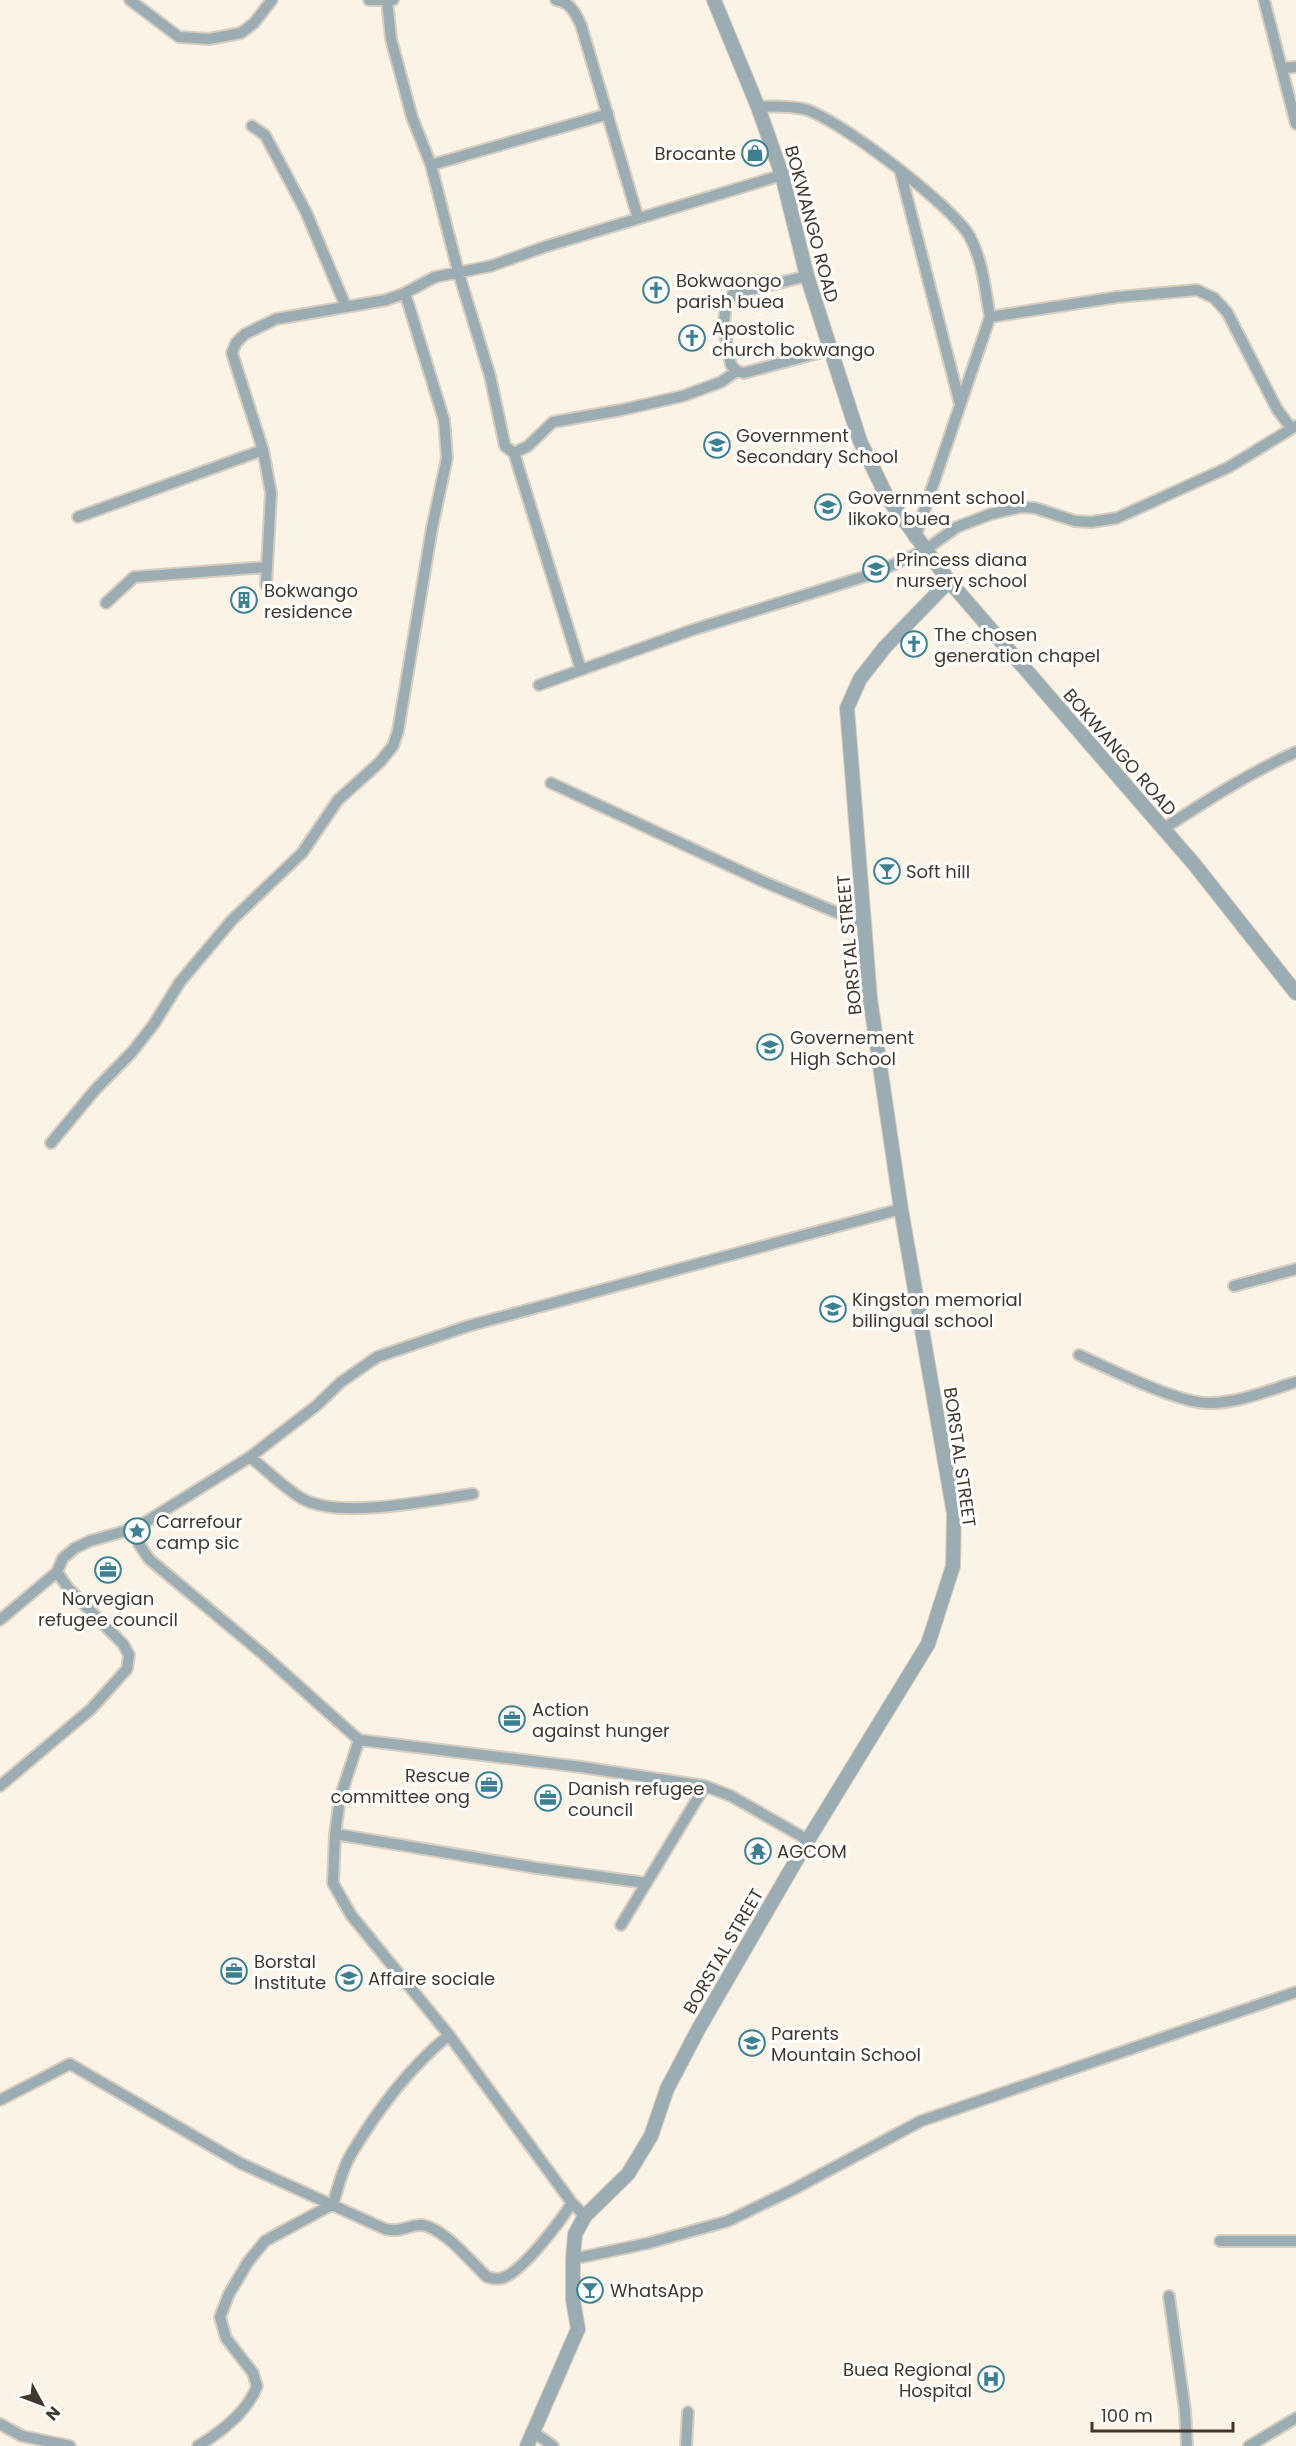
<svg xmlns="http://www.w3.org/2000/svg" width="1296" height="2446" viewBox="0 0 1296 2446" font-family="Poppins,sans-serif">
  <rect width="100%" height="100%" fill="#fcf3e7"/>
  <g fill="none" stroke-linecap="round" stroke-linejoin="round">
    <g stroke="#d7cec1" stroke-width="14">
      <path id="minor" d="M130,0L179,37L209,39L241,33L254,23L272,0
        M369,0H393
        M387,0L391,39L412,117L431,165L458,271L490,376L505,446L514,453L581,670
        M556,0C570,2 575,12 581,25L638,218
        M1264,0L1296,124
        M1282,68L1296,67
        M758,107C773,106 789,106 804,109C838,118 953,206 970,237C983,262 985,289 990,317
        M252,126L265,135L287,176L306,212L346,307
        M431,165L608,114
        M900,170L960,404
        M807,276L733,294C717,315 727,341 731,365L737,371L744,373L829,350
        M514,453L528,446L553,422L621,410L683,396L721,382L737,371
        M78,517L263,450
        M915,538L990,317L1117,297L1197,290L1214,298L1227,312L1277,409L1291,428
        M266,585L271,493L263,450L232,353L236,343L245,334L276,319L386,300L405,293L435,277L491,266L544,247L782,175
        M106,603L134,577L267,567
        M539,685L692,630L873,574L925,550L957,527L991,514L1022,507L1035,508L1075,521L1091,522L1117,518L1229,467L1296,426
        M551,783L762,881L864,924
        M1163,829C1206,801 1249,773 1296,752
        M51,1143L95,1090L132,1052L154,1024L180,982L232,920L302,853L338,800L380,762L393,746L398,731L432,528L447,458L444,420L405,293
        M1234,1286L1296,1269
        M1079,1355C1110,1369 1179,1404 1210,1403C1239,1403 1269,1390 1296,1382
        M250,1457C267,1470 287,1491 305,1500C343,1519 431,1500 473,1494
        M0,1620L57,1572L63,1558L75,1548L90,1541L136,1528
        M359,1740L340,1798L335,1834L333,1883L351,1915L449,2035L572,2203L585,2216
        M0,1786L91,1709L127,1669L129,1655L123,1644L68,1588L57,1572
        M335,1834L537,1868L646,1883
        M808,1840L731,1796L705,1786L581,1767L359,1740L263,1654L149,1559L139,1544L136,1528L250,1457L316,1406L341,1382L377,1357L468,1326L901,1209
        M621,1925L705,1786
        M0,2100L70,2064L240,2163L385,2229C403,2233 406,2225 421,2225C442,2226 472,2263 487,2277C493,2279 499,2280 505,2277C525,2268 559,2223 572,2203
        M1220,2241H1296
        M573,2259L649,2243L728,2221L792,2190L921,2121L1296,1992
        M1169,2296L1185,2410L1187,2446
        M0,2424L22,2436L70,2446
        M533,2432L553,2446
        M198,2446C221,2432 248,2411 257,2386L253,2373L226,2338L220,2317L229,2294L248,2262L265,2241L333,2204C338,2188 342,2170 350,2156C376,2112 410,2067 449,2035
        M686,2446L688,2412
        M1249,2446L1296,2418"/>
    </g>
    <g stroke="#d7cec1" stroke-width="16">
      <path id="tertiary" d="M714,0L758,107L782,175L807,276L860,441L887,497L949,581L1194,864L1296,993
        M527,2446L578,2329L573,2300V2259L575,2234L585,2216L628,2174L651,2136L667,2089L699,2028L808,1840L928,1644L953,1566L954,1514L901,1209L870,998L847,708L860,679L885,647L949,581"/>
    </g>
    <use href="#minor" stroke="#9badb2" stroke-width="10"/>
    <use href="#tertiary" stroke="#9badb2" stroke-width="14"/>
  </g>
  <defs>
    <g id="shop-ring" transform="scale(1.35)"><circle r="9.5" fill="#fff" stroke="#3d8091" stroke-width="1.5"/><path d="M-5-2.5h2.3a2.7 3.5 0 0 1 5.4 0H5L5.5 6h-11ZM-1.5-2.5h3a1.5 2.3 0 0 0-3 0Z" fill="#3d8091"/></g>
    <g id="church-ring" transform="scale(1.35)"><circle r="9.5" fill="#fff" stroke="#3d8091" stroke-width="1.5"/><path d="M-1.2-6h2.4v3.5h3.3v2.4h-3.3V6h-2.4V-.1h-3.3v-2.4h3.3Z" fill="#3d8091"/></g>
    <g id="school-ring" transform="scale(1.35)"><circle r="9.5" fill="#fff" stroke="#3d8091" stroke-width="1.5"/><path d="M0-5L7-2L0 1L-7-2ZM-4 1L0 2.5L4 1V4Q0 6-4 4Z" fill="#3d8091"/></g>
    <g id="building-ring" transform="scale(1.35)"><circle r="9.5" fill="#fff" stroke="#3d8091" stroke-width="1.5"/><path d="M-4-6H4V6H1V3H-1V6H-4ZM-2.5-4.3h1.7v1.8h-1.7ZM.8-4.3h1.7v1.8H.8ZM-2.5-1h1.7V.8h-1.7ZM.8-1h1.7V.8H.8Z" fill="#3d8091"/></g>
    <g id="bar-ring" transform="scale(1.35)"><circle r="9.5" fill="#fff" stroke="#3d8091" stroke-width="1.5"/><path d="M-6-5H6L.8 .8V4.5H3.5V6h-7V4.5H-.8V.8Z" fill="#3d8091"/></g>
    <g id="sight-ring" transform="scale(1.35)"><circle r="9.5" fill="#fff" stroke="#3d8091" stroke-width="1.5"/><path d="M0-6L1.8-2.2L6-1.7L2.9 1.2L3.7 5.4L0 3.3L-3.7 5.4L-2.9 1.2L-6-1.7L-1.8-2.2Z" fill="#3d8091"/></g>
    <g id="office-ring" transform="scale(1.35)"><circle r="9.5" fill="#fff" stroke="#3d8091" stroke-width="1.5"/><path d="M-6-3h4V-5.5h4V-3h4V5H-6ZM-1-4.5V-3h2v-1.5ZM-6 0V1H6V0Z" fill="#3d8091"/></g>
    <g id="temple-ring" transform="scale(1.35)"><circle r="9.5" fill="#fff" stroke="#3d8091" stroke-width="1.5"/><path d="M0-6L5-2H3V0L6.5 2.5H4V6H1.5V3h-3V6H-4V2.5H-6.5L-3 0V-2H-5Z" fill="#3d8091"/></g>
    <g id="university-ring" transform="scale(1.35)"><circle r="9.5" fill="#fff" stroke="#3d8091" stroke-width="1.5"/><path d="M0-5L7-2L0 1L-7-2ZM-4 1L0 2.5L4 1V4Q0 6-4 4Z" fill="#3d8091"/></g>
    <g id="hospital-ring" transform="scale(1.35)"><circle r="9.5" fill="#fff" stroke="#3d8091" stroke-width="1.5"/><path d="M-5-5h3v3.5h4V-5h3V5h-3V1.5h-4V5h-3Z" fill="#3d8091"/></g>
  </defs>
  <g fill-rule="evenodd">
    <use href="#shop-ring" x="755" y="153"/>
    <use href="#church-ring" x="656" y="290"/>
    <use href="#church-ring" x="692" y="338"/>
    <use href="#school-ring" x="717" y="445"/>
    <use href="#school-ring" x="828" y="507"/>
    <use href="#school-ring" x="876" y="569"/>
    <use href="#building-ring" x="244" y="600"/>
    <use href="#church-ring" x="914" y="644"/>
    <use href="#bar-ring" x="887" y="871"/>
    <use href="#school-ring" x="770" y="1047"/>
    <use href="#school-ring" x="833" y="1309"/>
    <use href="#sight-ring" x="137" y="1531"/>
    <use href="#office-ring" x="108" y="1570"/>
    <use href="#office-ring" x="512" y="1719"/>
    <use href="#office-ring" x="489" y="1785"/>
    <use href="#office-ring" x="548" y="1798"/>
    <use href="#temple-ring" x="758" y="1851"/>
    <use href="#office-ring" x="234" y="1971"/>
    <use href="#university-ring" x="349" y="1978"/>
    <use href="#school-ring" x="752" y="2043"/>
    <use href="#bar-ring" x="590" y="2290"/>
    <use href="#hospital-ring" x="991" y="2379"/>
  </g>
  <g text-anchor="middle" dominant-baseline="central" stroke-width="6" stroke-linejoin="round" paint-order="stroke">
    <g font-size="18" fill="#41382b" stroke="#fff" text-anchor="start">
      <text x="736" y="153" text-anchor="end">Brocante</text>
      <text x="676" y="280">Bokwaongo<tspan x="676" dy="21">parish buea</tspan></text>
      <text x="712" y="328">Apostolic<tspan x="712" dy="21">church bokwango</tspan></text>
      <text x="736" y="435">Government<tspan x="736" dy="21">Secondary School</tspan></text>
      <text x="848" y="497">Government school<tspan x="848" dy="21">likoko buea</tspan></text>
      <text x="896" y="559">Princess diana<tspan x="896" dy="21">nursery school</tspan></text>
      <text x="264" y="590">Bokwango<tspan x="264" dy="21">residence</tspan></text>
      <text x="934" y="634">The chosen<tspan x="934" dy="21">generation chapel</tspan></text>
      <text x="906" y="871">Soft hill</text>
      <text x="790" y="1037">Governement<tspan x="790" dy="21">High School</tspan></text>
      <text x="852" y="1299">Kingston memorial<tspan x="852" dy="21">bilingual school</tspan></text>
      <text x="156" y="1521">Carrefour<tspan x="156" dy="21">camp sic</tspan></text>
      <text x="108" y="1598" text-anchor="middle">Norvegian<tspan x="108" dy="21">refugee council</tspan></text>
      <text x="532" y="1709">Action<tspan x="532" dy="21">against hunger</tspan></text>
      <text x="470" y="1775" text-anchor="end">Rescue<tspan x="470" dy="21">committee ong</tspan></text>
      <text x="568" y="1788">Danish refugee<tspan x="568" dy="21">council</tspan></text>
      <text x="777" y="1851">AGCOM</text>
      <text x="254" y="1961">Borstal<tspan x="254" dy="21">Institute</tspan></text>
      <text x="368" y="1978">Affaire sociale</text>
      <text x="771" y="2033">Parents<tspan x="771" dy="21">Mountain School</tspan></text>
      <text x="610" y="2290">WhatsApp</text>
      <text x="972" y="2369" text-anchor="end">Buea Regional<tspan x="972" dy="21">Hospital</tspan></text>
    </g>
    <g font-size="18" fill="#41382b" stroke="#fff">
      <text transform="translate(812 224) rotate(75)">BOKWANGO ROAD</text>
      <text transform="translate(1120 752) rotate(49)">BOKWANGO ROAD</text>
      <text transform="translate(849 945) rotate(-95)">BORSTAL STREET</text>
      <text transform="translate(960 1457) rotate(82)">BORSTAL STREET</text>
      <text transform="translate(723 1951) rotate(-60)">BORSTAL STREET</text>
    </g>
  </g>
  <g transform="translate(42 2404) rotate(131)" stroke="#ffffff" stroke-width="4.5" paint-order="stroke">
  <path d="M0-4.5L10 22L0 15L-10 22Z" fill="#41382b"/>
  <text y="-9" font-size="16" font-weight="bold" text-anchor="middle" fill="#41382b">N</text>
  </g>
  <path d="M1092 2422v9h141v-9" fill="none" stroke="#41382b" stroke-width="3"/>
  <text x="1101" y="2422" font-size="18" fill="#41382b" stroke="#ffffff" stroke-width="4.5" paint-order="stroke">100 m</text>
</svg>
